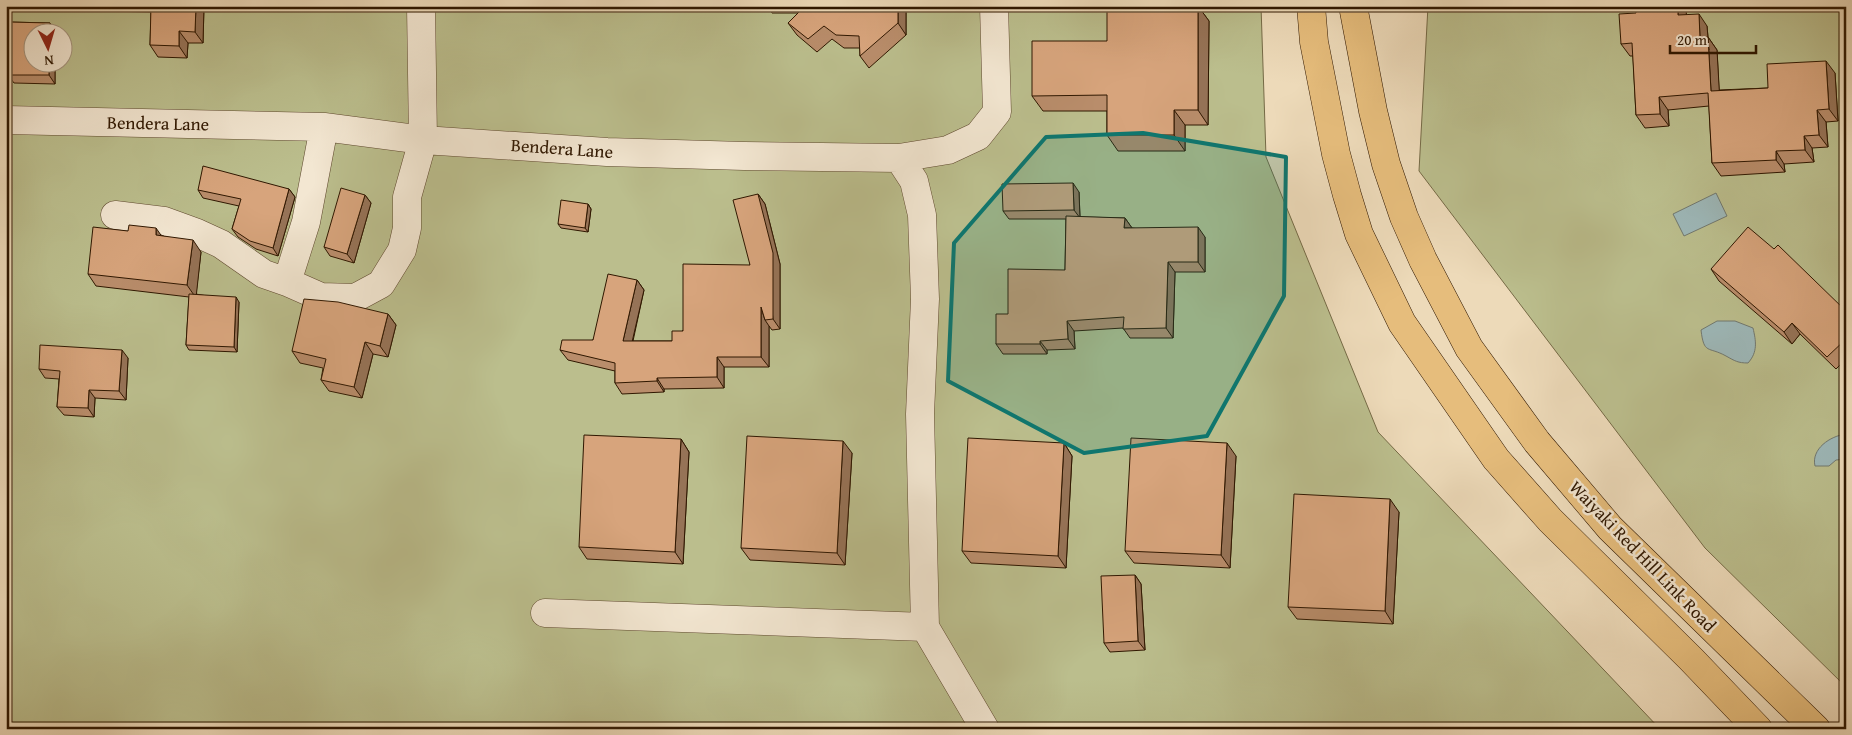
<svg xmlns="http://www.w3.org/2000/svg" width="1852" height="735" viewBox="0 0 1852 735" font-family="'Gentium Book Plus',serif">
  <rect width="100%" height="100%" fill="#eddab9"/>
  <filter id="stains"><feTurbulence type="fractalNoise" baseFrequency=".004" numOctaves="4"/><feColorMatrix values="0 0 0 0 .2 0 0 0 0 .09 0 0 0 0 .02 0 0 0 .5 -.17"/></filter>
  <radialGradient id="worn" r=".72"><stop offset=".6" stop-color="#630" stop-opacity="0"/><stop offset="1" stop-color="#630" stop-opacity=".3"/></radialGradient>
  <path fill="#bbbe8d" stroke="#756a46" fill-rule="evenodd" d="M6,6H1261L1266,157L1378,432L1660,729H6ZM32,32H62V62H32Z
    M1428,6H1846V687L1705,548L1419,171Z"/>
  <path fill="#9db8b9" stroke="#71786f" d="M1716,193L1727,216L1684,236L1673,214Z
    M1717,321H1735L1753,328C1756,341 1758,352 1748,363C1738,363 1735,361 1726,356C1708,346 1704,355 1701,330Z
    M1846,434V459L1836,460L1829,466H1815C1811,449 1830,436 1846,434Z"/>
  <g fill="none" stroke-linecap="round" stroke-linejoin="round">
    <g stroke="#5e482e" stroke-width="29">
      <path id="minor" d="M6,120L324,127L423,140L607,152L744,156L899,158L948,150L978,136L997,112L994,6
        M899,158L914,181L922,215L925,299L920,414L925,627
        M115,215L164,221L197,233L221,244L264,274L287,282L306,222L324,127
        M287,282L321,297L355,298L381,284L402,250L407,228V197L423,140L421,6
        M545,613L925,627L985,729"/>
    </g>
    <g stroke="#2f1700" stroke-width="29">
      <path id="major" d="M1311,6L1314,42L1336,154L1347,195L1359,234L1402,323L1496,459L1550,520L1691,659L1758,729
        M1353,6L1373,111L1386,164L1404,217L1423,260L1469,348L1537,442L1610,528L1816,729"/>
    </g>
    <use href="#minor" stroke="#f3e7d2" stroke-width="28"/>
    <use href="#major" stroke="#e6bd7c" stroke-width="28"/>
  </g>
  <path fill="#b98d6b" stroke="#2f1700" d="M53,6H204L203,43H188L187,58L158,57L150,45L151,12L56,10Z
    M768,6H902L906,12V35L869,68L860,56V48H844L832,39L817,52L797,35L788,23L798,13H772Z
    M1198,6L1209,21L1208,125H1185V151H1118L1107,135V111H1043L1032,96L1107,41Z
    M1686,7V15L1707,26L1708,37L1717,50L1719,90L1768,88L1835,73L1838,121L1826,122L1828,147L1812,148L1814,162L1784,164L1785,172L1721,176L1712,163L1709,106L1668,110L1669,126L1645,128L1636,115L1633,56H1630L1621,44L1636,13Z
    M9,22L50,23L56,32H32V62H55V84L14,83L8,75Z
    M289,189L295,197L278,256L256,249L238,237L232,229L239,206L203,198L198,190Z
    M1079,192L1080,217L1125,218L1132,228L1205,237V272H1175L1173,338H1130L1123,328L1074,331L1075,349L1047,350V354H1003L996,344L1008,314L1065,270L1066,219H1009L1003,211Z
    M758,194L765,204L780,264V329L772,330L769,326V367H724V388L664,389V392L622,394L615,383V371L568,360L560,350L593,340L637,280L644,290L633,341H672L750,265Z
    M365,195L371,203L354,263L330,256L324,247Z
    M588,204L591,209L588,232L561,228L558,224Z
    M161,235L201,252L196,294L239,302L237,352L189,350L186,345L189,297L96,286L88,274Z
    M1711,269L1846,311V359L1836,369L1800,334L1792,344L1719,281Z
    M388,314L396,325L388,357L373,354L362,398L329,391L321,380L323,368L300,363L292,351Z
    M128,358L126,400L95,398L94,417L64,415L57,407L59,379L45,378L39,369Z
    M681,439L689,452L683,564L587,559L579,547Z
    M1064,443L1072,456L1066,568L971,563L962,551Z
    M852,453L845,565L750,560L741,548Z
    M1236,456L1230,568L1134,563L1125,551Z
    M1399,512L1393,624L1297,619L1288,607Z
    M1135,575L1141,584L1145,650L1110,652L1104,643Z"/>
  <path fill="#967357" stroke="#2f1700" d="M196,6H204L203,43L195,32Z
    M898,6H902L906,12V35L898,23Z
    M1198,6L1209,21L1208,125L1198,110Z
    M1678,6H1685L1686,7L1687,28L1678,15Z
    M1699,14L1707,26L1709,50L1700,38Z
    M50,23L56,32H50Z
    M179,31L188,43L187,58L179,46Z
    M1708,37L1717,50L1720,103L1711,91Z
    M1826,61L1835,73L1838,121L1829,109Z
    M49,62H55V84L49,75Z
    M1659,97L1668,110L1669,126L1660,114Z
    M1174,110L1185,125V151L1174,135Z
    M1817,110L1826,122L1828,147L1819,135Z
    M1804,136L1812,148L1814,162L1805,150Z
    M1776,151L1784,164L1785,172L1776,160Z
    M1073,183L1079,192L1080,218L1074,210Z
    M289,189L295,197L278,256L273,248Z
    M758,194L765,204L780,264V329L773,319Z
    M365,195L371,203L354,263L347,254Z
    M588,204L591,209L588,232L585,228Z
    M1125,218L1132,228H1124Z
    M1198,227L1205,237V272L1198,262Z
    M156,228L165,241L156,235Z
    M193,240L201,252L196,298L187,285Z
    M1168,262L1175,272L1173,338L1166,328Z
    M637,280L644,290L630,351L623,341Z
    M236,297L239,302L237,352L234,347Z
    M761,307L765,320L769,326V367L761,357Z
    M388,314L396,325L388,357L380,346Z
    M1067,321L1074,331L1075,349L1068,339Z
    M1792,323L1800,334L1792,344L1784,332Z
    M1040,341L1047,350V354L1040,344Z
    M365,342L373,354L362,398L354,387Z
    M122,350L128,358L126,400L119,391Z
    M717,357L724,367V388L717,377Z
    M657,378L664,389V392L657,381Z
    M89,390L95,398L94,417L88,408Z
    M681,439L689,452L683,564L675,552Z
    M843,441L852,453L845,565L837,553Z
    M1064,443L1072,456L1066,568L1058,556Z
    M1227,443L1236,456L1230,568L1221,555Z
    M1390,499L1399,512L1393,624L1385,611Z
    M1135,575L1141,584L1145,650L1138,641Z"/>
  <path fill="#d7a47c" stroke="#2f1700" d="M151,6H196L195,32L179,31V46L150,45Z
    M805,6H898V23L860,56L859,36L836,35L824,26L808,39L788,23Z
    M1107,6H1198V110H1174V135H1107V95L1032,96V41H1107Z
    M1635,6H1678V15L1699,14L1700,38L1708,37L1711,91L1768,88L1767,64L1826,61L1829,109L1817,110L1819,135L1804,136L1805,150L1776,151V160L1712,163L1708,93L1659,97L1660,114L1636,115L1632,43L1621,44L1619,14L1636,13Z
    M9,22L50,23V32H32V62H49V75H8Z
    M203,166L289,189L273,248L250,241L232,229L241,199L198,190Z
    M1073,183L1074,210L1003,211L1002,184Z
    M341,188L365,195L347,254L324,247Z
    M758,194L773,253V319L765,320L761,307V357H717V377L657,378V381L615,383V363L560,350L562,340H593L608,274L637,280L623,341H672V331H683V264L750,265L733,200Z
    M561,200L588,204L585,228L558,224Z
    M1066,216L1125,218L1124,228L1198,227V262H1168L1166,328L1123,329L1124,317L1067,321L1068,339L1040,341V344H996V314H1008V269L1065,270Z
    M129,225L156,228V235L193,240L187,285L88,274L93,227L128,231Z
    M1748,227L1774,249L1778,245L1846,311V339L1827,357L1792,323L1784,332L1711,269Z
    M189,294L236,297L234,347L186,345Z
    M304,299L338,302L388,314L380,346L365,342L354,387L321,380L326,359L292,351Z
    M40,345L122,350L119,391L89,390L88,408L57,407L60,371L39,369Z
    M584,435L681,439L675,552L579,547Z
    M747,436L843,441L837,553L741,548Z
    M968,438L1064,443L1058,556L962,551Z
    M1131,438L1227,443L1221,555L1125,551Z
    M1294,494L1390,499L1385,611L1288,607Z
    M1135,575L1138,641L1104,643L1101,576Z"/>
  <path fill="#0f766e" fill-opacity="0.2" stroke="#0f766e" stroke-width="4" stroke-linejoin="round" d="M1143,133L1286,157L1284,296L1207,436L1084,453L948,381L954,243L1046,137Z"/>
  <g text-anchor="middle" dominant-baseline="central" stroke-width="5" stroke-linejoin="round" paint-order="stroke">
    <g font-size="18" fill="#2f1700" stroke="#f3e7d2">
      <text transform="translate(158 123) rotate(1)">Bendera Lane</text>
      <text transform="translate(562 148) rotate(4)">Bendera Lane</text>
      <text transform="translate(1643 556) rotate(46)">Waiyaki Red Hill Link Road</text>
    </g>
  </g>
  <rect width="1852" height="735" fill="none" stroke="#eddab9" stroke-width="25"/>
  <rect x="8" y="8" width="1837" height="720" fill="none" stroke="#2f1700" stroke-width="2.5"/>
  <rect x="12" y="12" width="1827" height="710" fill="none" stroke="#2f1700"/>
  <g transform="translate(48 48) rotate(175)"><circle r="24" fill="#f3e7d2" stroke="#a5947e"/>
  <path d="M0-4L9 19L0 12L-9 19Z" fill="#8f2418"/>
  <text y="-8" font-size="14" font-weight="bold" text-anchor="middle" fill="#2f1700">N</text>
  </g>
  <path d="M1670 45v8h86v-8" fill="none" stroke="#2f1700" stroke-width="2.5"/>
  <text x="1677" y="45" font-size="15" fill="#2f1700" stroke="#f3e7d2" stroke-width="4" paint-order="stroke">20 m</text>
  <rect width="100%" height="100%" filter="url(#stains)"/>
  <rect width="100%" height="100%" fill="url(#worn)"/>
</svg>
